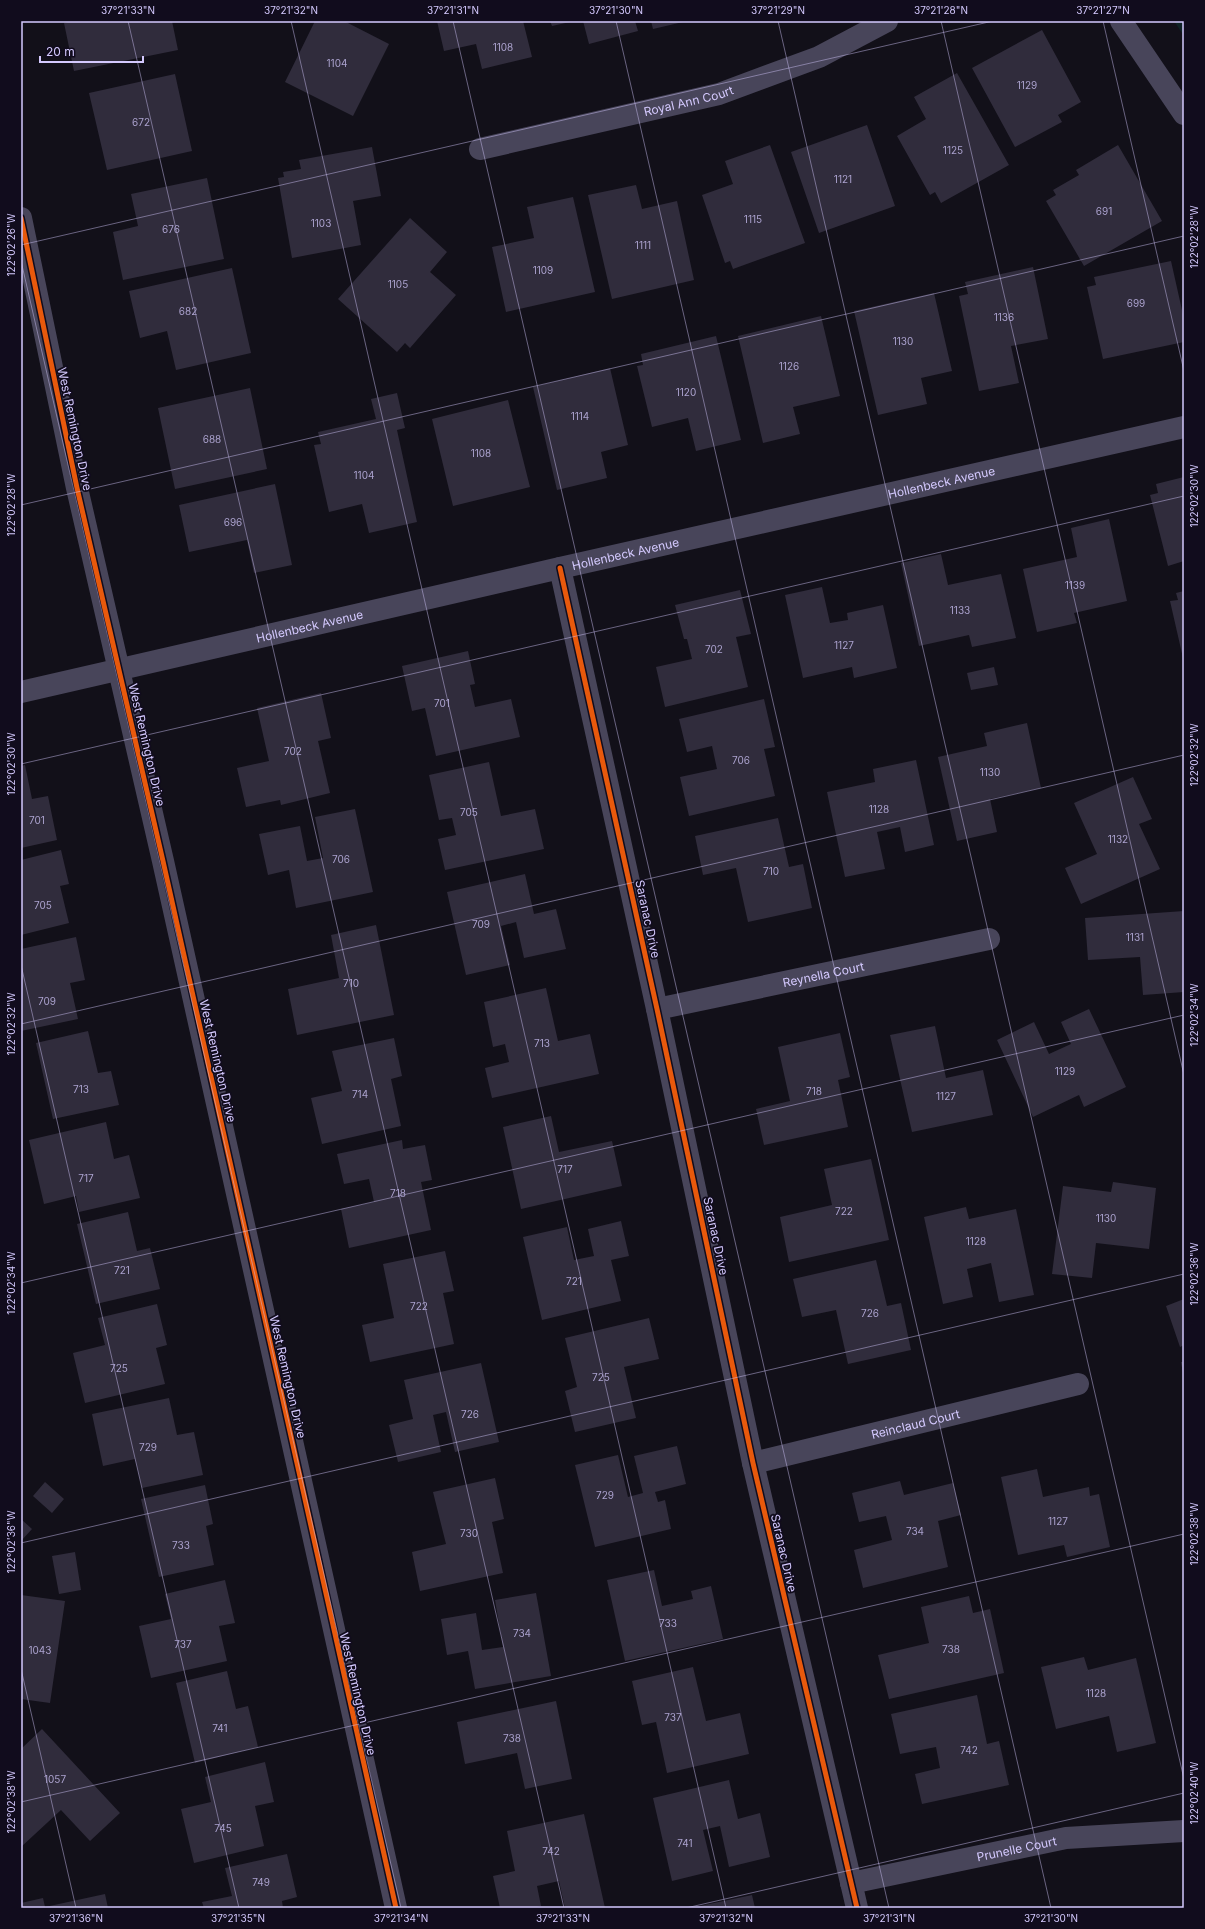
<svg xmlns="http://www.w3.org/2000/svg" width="1205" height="1929" viewBox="0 0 1205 1929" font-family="Inter,sans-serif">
  <rect width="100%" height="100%" fill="#121019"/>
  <path fill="#0f2225" d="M1174,21H1184V36Z"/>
  <path fill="#302c3c" d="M72,21H172L178,50L74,71L64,23Z
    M315,21H344L389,44L353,116L285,82Z
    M437,21H523L532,57L482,69L476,44L444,51Z
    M550,21H570V22L552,26Z
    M583,21H635L638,31L589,44Z
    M651,21H683V22L653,29Z
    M1042,30L1081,102L1058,115L1062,122L1015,147L972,68Z
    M957,73L1009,165L941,203L935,192L930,195L897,136L926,119L914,97Z
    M175,74L192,151L107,170L89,93Z
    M867,125L895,206L819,233L791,152Z
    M770,145L805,243L733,269L730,261L725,263L702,195L733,184L725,161Z
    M1118,145L1162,221L1084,266L1046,201L1056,195L1053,190L1079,175L1076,170Z
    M372,147L381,196L353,201L361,245L292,258L278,178L284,177L283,172L301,169L299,160Z
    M207,178L224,259L123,280L113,232L138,226L131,194Z
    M636,185L642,209L677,201L694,280L612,299L588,195Z
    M573,197L595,292L506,312L492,247L534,238L527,207Z
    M410,218L447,252L430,272L456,295L410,348L405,343L397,352L338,299Z
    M1171,261L1184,319V342L1103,359L1087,287L1096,285L1094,277Z
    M1033,267L1048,339L1011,346L1019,383L979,391L959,296L968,294L965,282Z
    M232,268L251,353L176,370L167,331L140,338L129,291Z
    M934,293L952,371L921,378L927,404L878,415L854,311Z
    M821,316L840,396L793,407L800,434L763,443L738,336Z
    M716,336L741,440L696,451L688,418L652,427L637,366L643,365L641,354Z
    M610,368L628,445L601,452L607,478L557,490L533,387Z
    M250,388L267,469L175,489L158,408Z
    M397,393L405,428L397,430L417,522L369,533L362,504L329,512L314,445L321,444L318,432L376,419L371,399Z
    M508,400L530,487L453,506L432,419Z
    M1184,477V561L1168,566L1150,495L1158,493L1156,484Z
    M275,484L292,565L254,573L247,540L189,552L179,505Z
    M1109,519L1127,601L1074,613L1077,623L1037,632L1023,569L1077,557L1071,528Z
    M941,554L948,585L1001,574L1016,638L972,647L969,635L919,646L901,563Z
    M822,587L830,623L848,620L847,613L883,605L897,668L854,678L852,667L803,678L785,595Z
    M740,590L751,634L736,637L748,687L665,707L656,667L692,659L687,639H684L675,605Z
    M1184,591V658H1183L1170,601L1178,600L1176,593Z
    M468,651L475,684L470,685L475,707L511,699L520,737L436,756L425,708L412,711L402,666Z
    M994,667L998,685L971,690L967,673Z
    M321,693L331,738L318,741L330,793L281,805L280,800L246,807L237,768L269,761L257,708Z
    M764,699L775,747L764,749L775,796L689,816L680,777L717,769L712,746L687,752L679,719Z
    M1027,723L1041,788L990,799L997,832L957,841L938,757L987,746L984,733Z
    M916,760L934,845L905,852L900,827L877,832L885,869L845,877L827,792L875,782L873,769Z
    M489,762L501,816L535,809L544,849L445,870L438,839L456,835L452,818L439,820L429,775Z
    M25,765L32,799L48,796L57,840L21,848V766Z
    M1133,777L1152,819L1139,824L1160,869L1081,904L1065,868L1097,854L1074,803Z
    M355,809L373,892L296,908L289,870L268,875L259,834L300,826L307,861L323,858L315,817Z
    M778,818L789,867L803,864L812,908L748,922L736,868L703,875L695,836Z
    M61,850L69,884L60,886L69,923L21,935V860Z
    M525,874L534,914L556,909L566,949L524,958L516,922L501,926L510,965L466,975L447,892Z
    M1184,911V992L1143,995L1140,957L1088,960L1085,918Z
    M376,925L394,1015L297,1035L288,989L339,978L331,935Z
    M76,937L85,980L70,983L78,1019L21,1031V949Z
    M546,988L558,1041L590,1034L599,1074L492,1098L485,1068L509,1062L505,1044L493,1047L484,1002Z
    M1089,1009L1126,1087L1084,1107L1079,1095L1033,1117L997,1040L1034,1022L1049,1054L1071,1044L1061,1022Z
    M935,1026L946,1078L983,1070L993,1115L912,1132L890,1035Z
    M88,1031L98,1073L111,1071L119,1105L53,1119L36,1043Z
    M840,1033L850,1077L838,1080L848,1127L764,1145L756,1109L790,1101L778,1047Z
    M394,1038L402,1076L391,1079L401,1126L322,1144L311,1098L342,1091L332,1051Z
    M551,1116L559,1152L612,1141L622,1186L521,1209L503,1127Z
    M106,1122L114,1159L129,1155L140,1198L79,1212L76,1196L44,1204L29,1140Z
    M402,1140L403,1149L425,1145L432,1180L421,1182L431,1230L349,1248L341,1209L374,1202L369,1179L344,1184L337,1154Z
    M871,1159L889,1240L789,1262L780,1217L832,1205L824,1169Z
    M1113,1182L1156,1188L1149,1249L1096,1243L1092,1278L1052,1274L1063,1186L1111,1192Z
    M966,1207L969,1219L1016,1209L1034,1295L999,1302L991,1263L967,1269L973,1297L943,1304L924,1217Z
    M128,1212L137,1251L150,1248L160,1289L96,1304L77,1224Z
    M621,1221L629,1256L611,1260L621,1301L542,1320L523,1237L567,1227L574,1260L594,1256L588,1229Z
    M445,1251L454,1291L443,1293L454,1344L370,1362L362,1325L394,1318L383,1264Z
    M876,1260L887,1306L901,1303L911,1350L848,1364L836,1310L802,1317L793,1279Z
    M1184,1299V1345L1180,1347L1166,1306Z
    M157,1304L167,1345L156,1348L165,1384L85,1403L73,1353L105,1345L98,1318Z
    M649,1318L659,1359L624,1367L636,1418L575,1432L565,1391L577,1387L565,1338Z
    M1181,1362H1184V1372L1183,1373Z
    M481,1363L499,1442L455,1452L446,1412L433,1415L441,1452L398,1462L389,1425L413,1419L404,1380Z
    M169,1398L177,1435L194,1432L203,1475L142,1488L135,1459L103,1466L92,1414Z
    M677,1446L686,1484L655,1492L658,1502L665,1500L671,1529L595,1547L575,1465L618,1455L628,1497L643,1493L634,1456Z
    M1037,1469L1043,1497L1089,1487L1090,1496L1099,1494L1110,1547L1067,1557L1064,1545L1018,1555L1001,1477Z
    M495,1478L504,1519L492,1522L503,1573L420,1591L412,1552L446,1544L433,1492Z
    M900,1481L904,1495L953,1483L961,1515L938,1521L948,1567L863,1588L854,1550L892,1540L886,1516L859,1522L852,1493Z
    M45,1482L64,1499L52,1513L33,1496Z
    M205,1485L213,1524L206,1526L214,1565L159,1577L141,1499Z
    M21,1519L32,1529L21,1541Z
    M75,1552L81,1590L59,1594L52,1556Z
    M654,1570L662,1606L693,1599L691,1591L711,1586L723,1639L625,1661L607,1580Z
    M225,1580L235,1623L219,1626L227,1661L151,1678L139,1626L171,1619L165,1594Z
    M536,1593L551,1676L475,1689L468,1651L447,1655L441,1619L476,1613L482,1650L503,1647L495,1600Z
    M21,1595L65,1601L50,1703L21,1699Z
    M969,1596L973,1613L990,1609L1004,1673L889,1699L878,1655L929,1643L921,1607Z
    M1084,1657L1088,1670L1136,1658L1156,1743L1117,1752L1109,1716L1056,1729L1041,1667Z
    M693,1667L706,1721L740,1713L749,1754L667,1773L656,1722L642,1725L632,1681Z
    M227,1671L236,1709L248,1706L258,1747L195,1763L176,1683Z
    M977,1695L987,1744L999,1741L1009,1785L922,1804L915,1774L940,1768L936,1747L900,1754L891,1714Z
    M556,1701L572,1779L525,1789L517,1753L465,1764L457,1722Z
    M42,1729L120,1813L90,1841L61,1810L21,1847V1749Z
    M265,1762L274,1802L255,1806L264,1846L194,1863L181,1809L211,1802L205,1777Z
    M729,1780L738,1819L760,1813L770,1857L729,1867L720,1826L703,1830L713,1871L672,1881L653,1798Z
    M584,1814L605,1908H565L559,1881L537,1886L541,1906L533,1908H500L493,1876L515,1871L507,1831Z
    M287,1854L297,1897L282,1901L283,1908H204L202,1902L232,1896L225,1868Z
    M105,1894L108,1908H21V1903L43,1898L45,1907Z
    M752,1895L755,1908H695V1907Z"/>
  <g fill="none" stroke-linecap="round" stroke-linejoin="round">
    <g stroke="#48455a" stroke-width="22">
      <path d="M1121,21L1184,114"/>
      <path id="s1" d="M480,149L719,94L819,57L887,21"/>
      <path d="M21,218L77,488L163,861L396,1908"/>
      <path d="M560,568L657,1009L753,1463L857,1908"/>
      <path id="s2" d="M21,692L560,568L1184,427"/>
      <path id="s3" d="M657,1009L989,939"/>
      <path id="s4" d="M753,1463L1078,1384"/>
      <path id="s5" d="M851,1883L1066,1838L1184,1831"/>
    </g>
    <g stroke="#110c1d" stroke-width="8">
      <path id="cycleway" d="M21,218L77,488L163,861L396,1908
        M560,568L657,1009L753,1463L857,1908"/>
    </g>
    <use href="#cycleway" stroke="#e8590c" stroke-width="5"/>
  </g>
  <path fill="none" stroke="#d4c9fe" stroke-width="1" stroke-opacity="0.45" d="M128,21L564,1908M291,21L726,1908M453,21L889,1908M616,21L1051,1908M778,21L1184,1779M941,21L1184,1075M1103,21L1184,371M21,245L993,21M21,261L401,1908M21,505L1184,236M21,764L1184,496M21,965L239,1908M21,1024L1184,755M21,1283L1184,1015M21,1543L1184,1274M21,1669L76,1908M21,1802L1184,1534M686,1908L1184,1793"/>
  <g text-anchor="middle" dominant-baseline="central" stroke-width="3.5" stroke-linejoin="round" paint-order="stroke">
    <g font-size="10" fill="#aba2ce">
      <text x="503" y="47">1108</text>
      <text x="337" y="63">1104</text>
      <text x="1027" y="85">1129</text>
      <text x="141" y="122">672</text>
      <text x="953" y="150">1125</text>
      <text x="843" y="179">1121</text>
      <text x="1104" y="211">691</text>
      <text x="753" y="219">1115</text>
      <text x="321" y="223">1103</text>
      <text x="171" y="229">676</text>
      <text x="643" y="245">1111</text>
      <text x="543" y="270">1109</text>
      <text x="398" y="284">1105</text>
      <text x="1136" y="303">699</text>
      <text x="188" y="311">682</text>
      <text x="1004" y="317">1136</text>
      <text x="903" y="341">1130</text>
      <text x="789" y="366">1126</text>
      <text x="686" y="392">1120</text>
      <text x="580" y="416">1114</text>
      <text x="212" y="439">688</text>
      <text x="481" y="453">1108</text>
      <text x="364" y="475">1104</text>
      <text x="233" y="522">696</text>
      <text x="1075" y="585">1139</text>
      <text x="960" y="610">1133</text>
      <text x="844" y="645">1127</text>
      <text x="714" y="649">702</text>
      <text x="442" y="703">701</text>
      <text x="293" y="751">702</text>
      <text x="741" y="760">706</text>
      <text x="990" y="772">1130</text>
      <text x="879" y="809">1128</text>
      <text x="469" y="812">705</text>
      <text x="37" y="820">701</text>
      <text x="1118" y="839">1132</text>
      <text x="341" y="859">706</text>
      <text x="771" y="871">710</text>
      <text x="43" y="905">705</text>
      <text x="481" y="924">709</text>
      <text x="1135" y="937">1131</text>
      <text x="351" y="983">710</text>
      <text x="47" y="1001">709</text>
      <text x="542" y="1043">713</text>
      <text x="1065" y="1071">1129</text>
      <text x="81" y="1089">713</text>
      <text x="814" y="1091">718</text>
      <text x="360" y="1094">714</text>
      <text x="946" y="1096">1127</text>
      <text x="565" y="1169">717</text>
      <text x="86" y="1178">717</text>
      <text x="398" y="1193">718</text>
      <text x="844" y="1211">722</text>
      <text x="1106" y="1218">1130</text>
      <text x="976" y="1241">1128</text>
      <text x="122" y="1270">721</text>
      <text x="574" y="1281">721</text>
      <text x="419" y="1306">722</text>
      <text x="870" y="1313">726</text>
      <text x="119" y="1368">725</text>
      <text x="601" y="1377">725</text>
      <text x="470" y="1414">726</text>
      <text x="148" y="1447">729</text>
      <text x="605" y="1495">729</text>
      <text x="1058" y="1521">1127</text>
      <text x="915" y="1531">734</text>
      <text x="469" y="1533">730</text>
      <text x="181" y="1545">733</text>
      <text x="668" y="1623">733</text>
      <text x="522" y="1633">734</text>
      <text x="183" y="1644">737</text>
      <text x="951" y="1649">738</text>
      <text x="40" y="1650">1043</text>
      <text x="1096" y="1693">1128</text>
      <text x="673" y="1717">737</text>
      <text x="220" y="1728">741</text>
      <text x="512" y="1738">738</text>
      <text x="969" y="1750">742</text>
      <text x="55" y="1779">1057</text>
      <text x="223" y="1828">745</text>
      <text x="685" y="1843">741</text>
      <text x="551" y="1851">742</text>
      <text x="261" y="1882">749</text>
    </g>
    <g font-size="12" fill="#d4c9fe" stroke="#110c1d">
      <text stroke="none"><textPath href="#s1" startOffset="214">Royal Ann Court</textPath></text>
      <text transform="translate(75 429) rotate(78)">West Remington Drive</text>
      <text stroke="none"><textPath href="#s2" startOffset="944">Hollenbeck Avenue</textPath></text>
      <text stroke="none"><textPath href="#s2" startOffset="620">Hollenbeck Avenue</textPath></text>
      <text stroke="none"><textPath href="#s2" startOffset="296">Hollenbeck Avenue</textPath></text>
      <text transform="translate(147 745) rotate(77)">West Remington Drive</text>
      <text transform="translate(648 919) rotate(78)">Saranac Drive</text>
      <text stroke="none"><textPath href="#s3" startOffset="170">Reynella Court</textPath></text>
      <text transform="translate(218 1061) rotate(77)">West Remington Drive</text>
      <text transform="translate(716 1236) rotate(78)">Saranac Drive</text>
      <text transform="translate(288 1377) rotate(77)">West Remington Drive</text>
      <text stroke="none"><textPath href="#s4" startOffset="167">Reinclaud Court</textPath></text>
      <text transform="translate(784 1553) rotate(77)">Saranac Drive</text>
      <text transform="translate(358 1694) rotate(77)">West Remington Drive</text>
      <text stroke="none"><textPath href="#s5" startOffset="169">Prunelle Court</textPath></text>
    </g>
  </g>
  <rect width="1205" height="1929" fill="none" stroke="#110c1d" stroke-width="44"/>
  <path d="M40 56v6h103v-6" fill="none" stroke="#d4c9fe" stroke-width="2"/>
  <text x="46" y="56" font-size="12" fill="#d4c9fe" stroke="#110c1d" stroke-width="3" paint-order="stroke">20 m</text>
  <rect x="22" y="22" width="1161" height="1885" fill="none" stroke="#d4c9fe" stroke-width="1.5"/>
  <g font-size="10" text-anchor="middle" fill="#d4c9fe">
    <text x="128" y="14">37°21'33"N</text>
    <text x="291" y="14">37°21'32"N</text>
    <text x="453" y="14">37°21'31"N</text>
    <text x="616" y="14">37°21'30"N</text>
    <text x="778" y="14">37°21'29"N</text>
    <text x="941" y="14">37°21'28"N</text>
    <text x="1103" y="14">37°21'27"N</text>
    <text transform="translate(1194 237) rotate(-90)" y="4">122°02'28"W</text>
    <text transform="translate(11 245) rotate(-90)" y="4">122°02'26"W</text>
    <text transform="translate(1194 496) rotate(-90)" y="4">122°02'30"W</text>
    <text transform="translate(11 505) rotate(-90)" y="4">122°02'28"W</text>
    <text transform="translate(1194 755) rotate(-90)" y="4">122°02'32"W</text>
    <text transform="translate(11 764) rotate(-90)" y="4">122°02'30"W</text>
    <text transform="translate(1194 1015) rotate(-90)" y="4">122°02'34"W</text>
    <text transform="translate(11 1024) rotate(-90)" y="4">122°02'32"W</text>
    <text transform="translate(1194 1274) rotate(-90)" y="4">122°02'36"W</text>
    <text transform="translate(11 1283) rotate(-90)" y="4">122°02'34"W</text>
    <text transform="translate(1194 1534) rotate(-90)" y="4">122°02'38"W</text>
    <text transform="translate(11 1542) rotate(-90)" y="4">122°02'36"W</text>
    <text transform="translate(1194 1793) rotate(-90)" y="4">122°02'40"W</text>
    <text transform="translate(11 1802) rotate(-90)" y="4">122°02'38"W</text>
    <text x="76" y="1922">37°21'36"N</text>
    <text x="238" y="1922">37°21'35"N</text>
    <text x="401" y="1922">37°21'34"N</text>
    <text x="563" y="1922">37°21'33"N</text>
    <text x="726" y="1922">37°21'32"N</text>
    <text x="889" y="1922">37°21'31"N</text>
    <text x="1051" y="1922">37°21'30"N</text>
  </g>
</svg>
